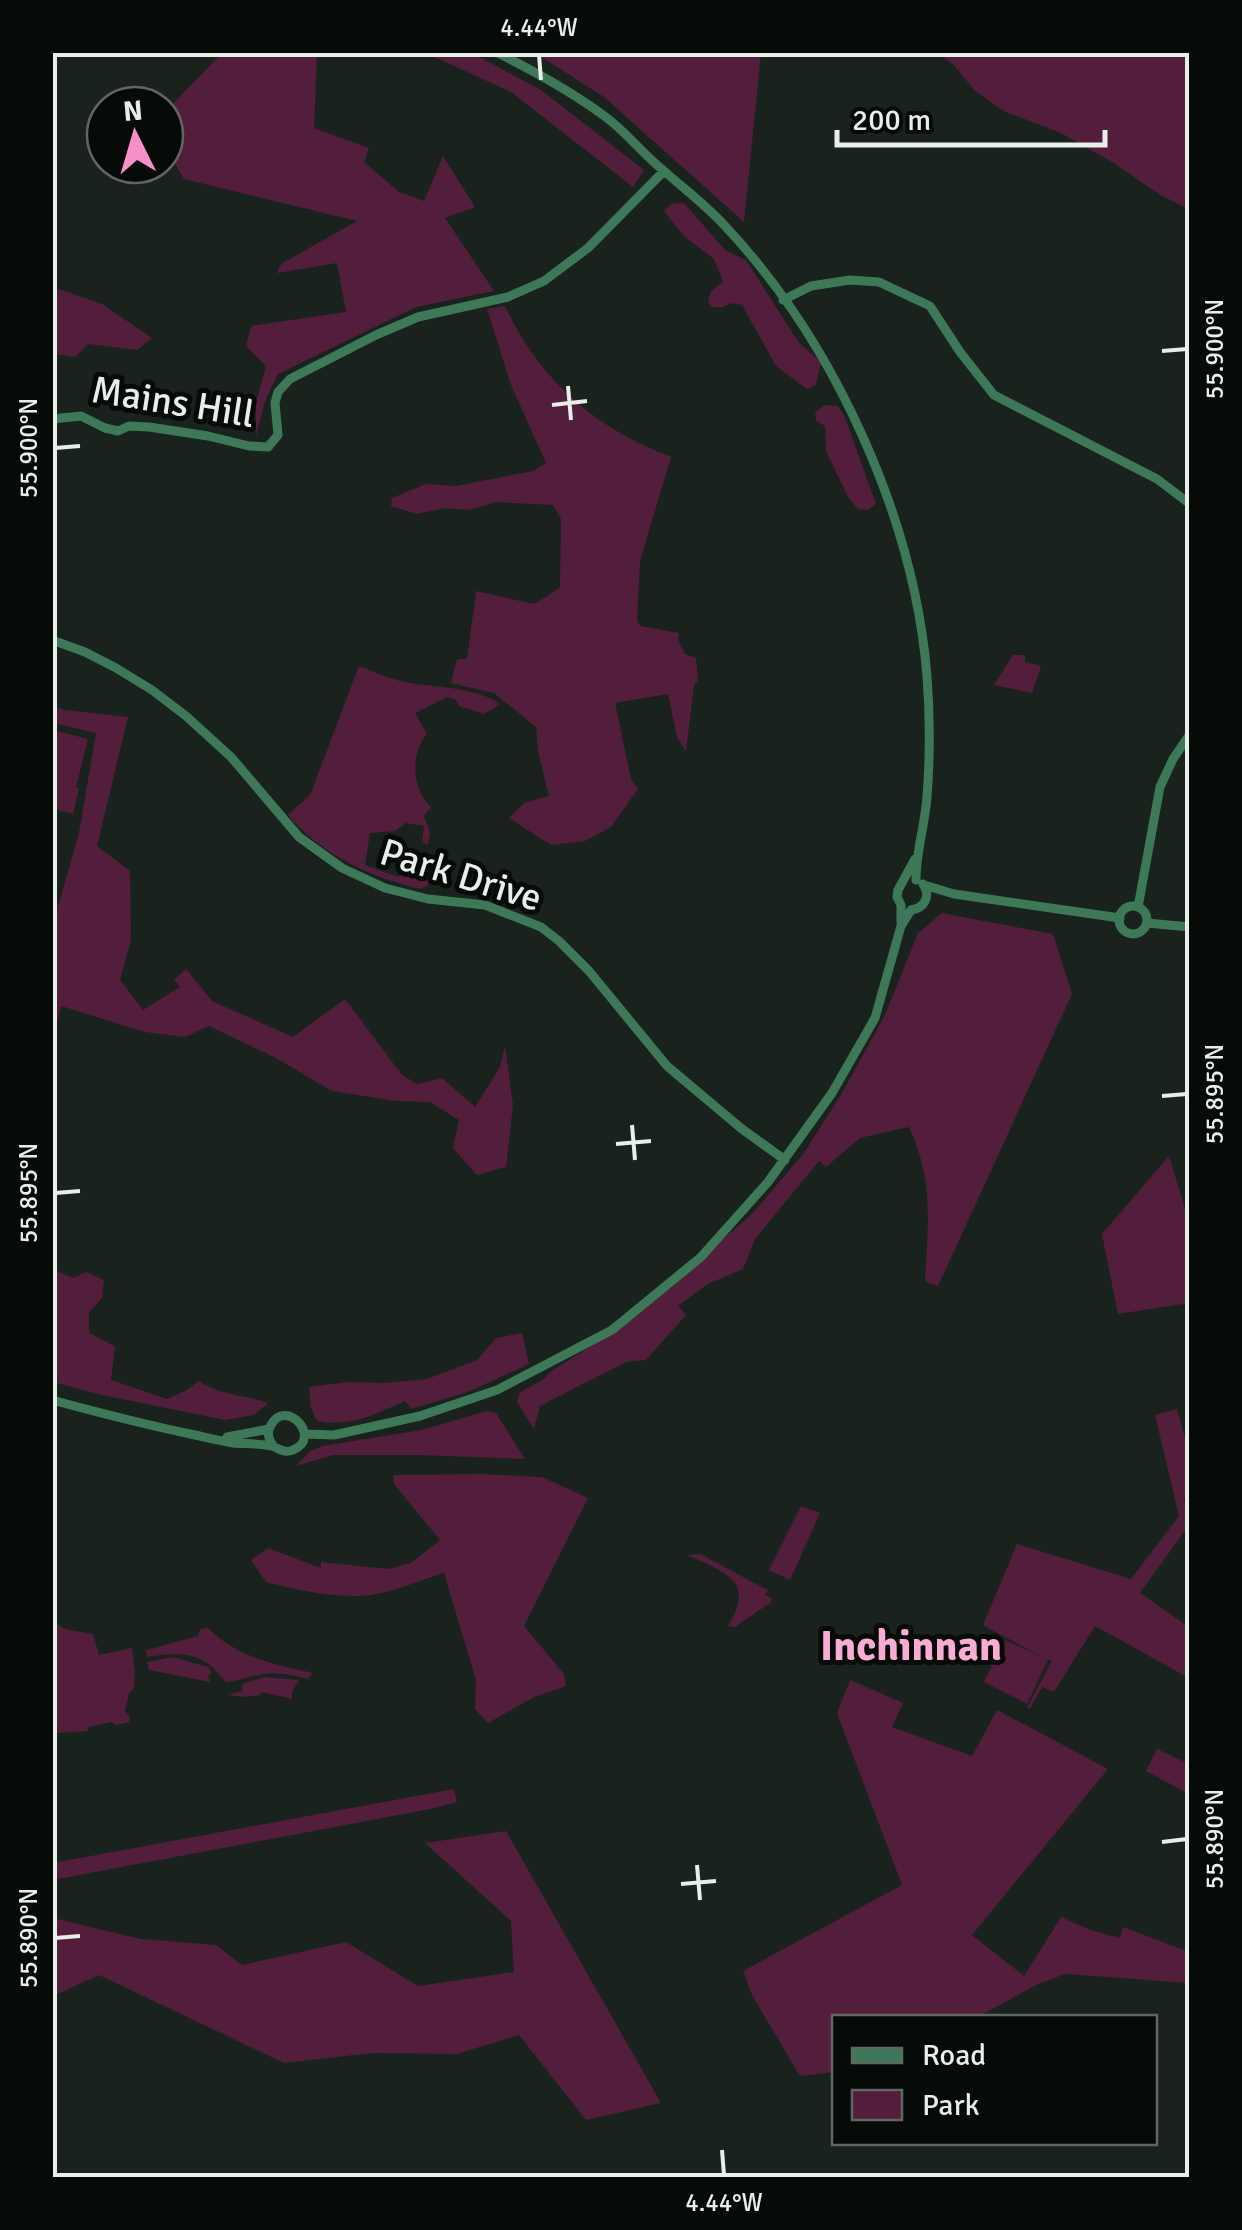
<svg xmlns="http://www.w3.org/2000/svg" width="1242" height="2230" viewBox="0 0 1242 2230" font-family="Signika,sans-serif">
  <rect width="100%" height="100%" fill="#1a221d"/>
  <path fill="#521e3c" d="M1173,52L1189,53V209L1162,196L1112,162L1061,133L1004,111L975,91L954,65L937,53Z
    M222,53H317L314,128L369,148L364,162L399,192L424,201L443,156L475,207L445,218L494,291L416,307L278,374L265,401L256,436V402L266,366L246,346L251,326L346,312L337,263L277,273L281,264L357,221L184,179L165,146V112Z
    M426,53H472L541,90L644,170L633,187L511,92Z
    M535,53H761L744,222L604,97Z
    M684,203L726,251L746,260L799,343L821,362L816,385L807,389L776,366L742,305L730,303L723,307H711L708,301L711,291L723,282L714,259L684,236L664,211L671,204Z
    M53,287L102,304L152,338L137,350L88,344L75,357L53,354Z
    M505,306C539,380 596,429 671,457L640,561L637,620L640,626L679,633L678,640L685,654L696,658L698,680L694,685L686,751L677,737L668,694L615,703L631,779L638,789L611,827L585,841L551,845L509,818L524,803L549,796L538,751L536,727L494,693L451,683L457,659H467L476,591L534,604L560,588L561,519L553,505L496,502L468,510L445,508L416,514L391,506L392,498L426,484L456,486L533,471L546,463L511,385L487,309Z
    M825,405L838,406L844,415L876,504L868,510L858,509L848,497L826,451L825,426L816,421L815,412Z
    M1013,655H1025V662L1041,666L1032,693L994,685Z
    M359,666C374,672 390,679 405,682C436,688 474,686 500,704L484,714L459,706L455,699L447,697L415,713L427,734C410,753 412,790 431,807L424,816L430,832L428,844L422,843L424,826L406,823L395,831L370,833L365,865L398,877L409,870L417,878L425,872L432,877C429,883 429,886 422,888C417,889 410,887 406,885C363,874 317,850 288,815L310,795Z
    M53,706L65,710L128,717L97,846L130,871L131,940L120,980L143,1010L180,987L174,980L186,969L212,1001L293,1037L345,999L402,1075L417,1084L442,1078L475,1107L500,1067L505,1046L513,1105L506,1167L477,1175L453,1148L459,1120L430,1102L396,1101L332,1091L276,1058L209,1026L185,1037L145,1032L61,1006L53,1040V909L59,903L79,833L96,733L53,723Z
    M53,730L88,739L76,787L79,788L73,814L53,809Z
    M942,913L1053,934L1072,994L938,1286L925,1281C928,1225 934,1180 909,1127L860,1138L826,1167L819,1161L755,1239L743,1269L708,1284L678,1306L686,1315L646,1360L626,1362L540,1406L534,1429L517,1402L520,1392L543,1380L550,1372L627,1323L753,1213L804,1153L842,1093L885,1015L918,933Z
    M1169,1156L1189,1222V1308L1183,1304L1118,1314L1102,1234Z
    M52,1269L74,1278L86,1272L104,1280L102,1298L89,1312V1333L115,1346L111,1380L167,1399L185,1391L199,1381C219,1395 245,1395 268,1403L254,1415L225,1420L102,1395L53,1382Z
    M522,1333L529,1364L468,1392L411,1409L405,1401C375,1414 350,1428 317,1421L311,1408L309,1387L347,1382L384,1383L427,1379L477,1360L496,1338Z
    M1177,1409L1189,1453V1493L1184,1499L1189,1516V1525L1140,1593L1189,1627V1678L1095,1626L1054,1692L1042,1687L1030,1709L1027,1707L1052,1661L1048,1660L1027,1704L984,1682L1005,1640L1042,1657L983,1625L1017,1544L1131,1579L1179,1516L1155,1415Z
    M486,1411L496,1413L525,1459L419,1455H333L296,1466L309,1452L322,1446L422,1430Z
    M482,1474L542,1477L588,1498L524,1626L564,1674L566,1686L534,1697L488,1723L475,1709L476,1680L444,1573C417,1581 388,1595 360,1596C328,1597 297,1590 266,1582L251,1560L268,1548L321,1568V1562L388,1569L411,1563L440,1540L394,1484L393,1475Z
    M801,1506L820,1513L790,1580L769,1570Z
    M700,1554L768,1590L765,1595L772,1598L770,1603L735,1627L728,1626C756,1581 726,1573 688,1555Z
    M53,1622L65,1629L93,1634L99,1655L132,1648L135,1671L134,1688L129,1693L125,1711L130,1717L129,1722L116,1725L111,1722L89,1727L87,1731L58,1733L56,1737H53Z
    M207,1627C236,1657 273,1664 313,1673L308,1679C291,1675 275,1671 258,1675C247,1677 238,1681 226,1682C220,1676 215,1668 207,1663C189,1651 168,1654 147,1657L146,1650L198,1636L200,1630Z
    M173,1657L208,1667L212,1672L208,1676L210,1682L149,1670L147,1662Z
    M265,1677L299,1680L292,1692V1699L262,1692L260,1695L243,1697L228,1695L242,1691V1684Z
    M850,1680L903,1703L892,1727L972,1756L997,1710L1108,1769L972,1935L1024,1976L1061,1917L1093,1931L1120,1938L1123,1927L1189,1952V1983L1065,1974L1036,1985L978,2017L834,2018V2072L800,2076L752,1995L743,1971L902,1885L837,1713Z
    M1157,1749L1189,1764V1794L1146,1771Z
    M454,1789L457,1802L430,1809L53,1880V1863Z
    M506,1831L661,2103L586,2120L519,2035L457,2054L372,2053L284,2063L99,1975L53,1996V1918L141,1939L216,1945L242,1965L346,1942L418,1986L514,1972L511,1921L425,1843Z"/>
  <g fill="none" stroke-linecap="round" stroke-linejoin="round">
    <path stroke="#3d7958" stroke-width="9" d="M496,52C536,72 573,92 607,118C627,133 643,154 663,170C684,189 706,205 725,226C834,342 914,517 927,676C930,715 930,757 927,797C925,825 916,851 916,880
      M783,300L811,286L850,280L879,282L930,306L960,352L994,395L1157,479L1190,504
      M52,419L81,416L105,428L118,431L129,426L149,427L208,436L249,446L268,447L278,435L275,403L278,392L290,379L376,335L418,317L508,297L544,281L588,248L664,171
      M52,640L85,652L116,668L152,690L186,716L231,757L299,837L342,868L385,888L428,899L485,905L541,927L559,941L589,971L667,1066L742,1129L785,1160
      M924,885L954,894L1120,918
      M1119 920a14 14 0 1 1 28 0a14 14 0 1 1-28 0Z
      M1138,907L1160,787L1173,759L1190,734
      M911,910C925,908 931,896 923,884
      M901,922V905L897,897L898,890L915,859
      M1147,923L1190,927
      M52,1400C100,1413 147,1425 195,1435C208,1438 220,1441 233,1443C245,1444 259,1443 271,1446C279,1448 284,1454 293,1450C323,1438 286,1397 271,1425C266,1433 269,1439 273,1446
      M305,1434L334,1435L420,1416L497,1390L612,1330L701,1257L768,1182L832,1093L875,1018L901,926L911,910
      M227,1437L269,1429"/>
  </g>
  <path fill="none" stroke="#e8eeea" stroke-width="4" d="M539,55L541,80M1162,351L1187,349M568,386L571,420M552,405L587,401M55,448L80,446M1162,1096L1187,1094M632,1125L635,1160M616,1144L651,1141M55,1193L80,1191M1162,1842L1187,1839M697,1865L700,1900M681,1884L716,1881M55,1938L80,1936M722,2150L724,2175"/>
  <g text-anchor="middle" dominant-baseline="central" stroke-width="10" stroke-linejoin="round" paint-order="stroke">
    <g font-size="38" fill="#e8eeea" stroke="#070b08">
      <text transform="translate(173 402) rotate(9)">Mains Hill</text>
      <text transform="translate(461 875) rotate(17)">Park Drive</text>
    </g>
    <g font-size="42" font-weight="bold" fill="#f9add4" stroke="#070b08">
      <text x="911" y="1646">Inchinnan</text>
    </g>
  </g>
  <rect width="1242" height="2230" fill="none" stroke="#070b08" stroke-width="110"/>
  <rect x="832" y="2015" width="325" height="130" fill="#070b08" stroke="#616662" stroke-width="2.5"/>
  <rect x="852" y="2048" width="50" height="15" fill="#3d7958" stroke="#616662" stroke-width="2.5"/>
  <text x="922" y="2065" font-size="30" fill="#e8eeea">Road</text>
  <rect x="852" y="2090" width="50" height="30" fill="#521e3c" stroke="#616662" stroke-width="2.5"/>
  <text x="922" y="2115" font-size="30" fill="#e8eeea">Park</text>
  <g transform="translate(135 135) rotate(355)"><circle r="48" fill="#070b08" stroke="#616662" stroke-width="2.5"/>
  <path d="M0-8L18 38L0 25L-18 38Z" fill="#f98fc9"/>
  <text y="-15" font-size="28" font-weight="bold" text-anchor="middle" fill="#e8eeea">N</text>
  </g>
  <path d="M837 130v15h268v-15" fill="none" stroke="#e8eeea" stroke-width="5"/>
  <text x="852" y="130" font-size="30" fill="#e8eeea" stroke="#070b08" stroke-width="8" paint-order="stroke">200 m</text>
  <rect x="55" y="55" width="1132" height="2120" fill="none" stroke="#e8eeea" stroke-width="4"/>
  <g font-size="25" text-anchor="middle" fill="#e8eeea">
    <text x="539" y="36">4.44°W</text>
    <text transform="translate(1214 349) rotate(-90)" y="9">55.900°N</text>
    <text transform="translate(28 448) rotate(-90)" y="9">55.900°N</text>
    <text transform="translate(1214 1094) rotate(-90)" y="9">55.895°N</text>
    <text transform="translate(28 1193) rotate(-90)" y="9">55.895°N</text>
    <text transform="translate(1214 1839) rotate(-90)" y="9">55.890°N</text>
    <text transform="translate(28 1938) rotate(-90)" y="9">55.890°N</text>
    <text x="724" y="2211">4.44°W</text>
  </g>
</svg>
